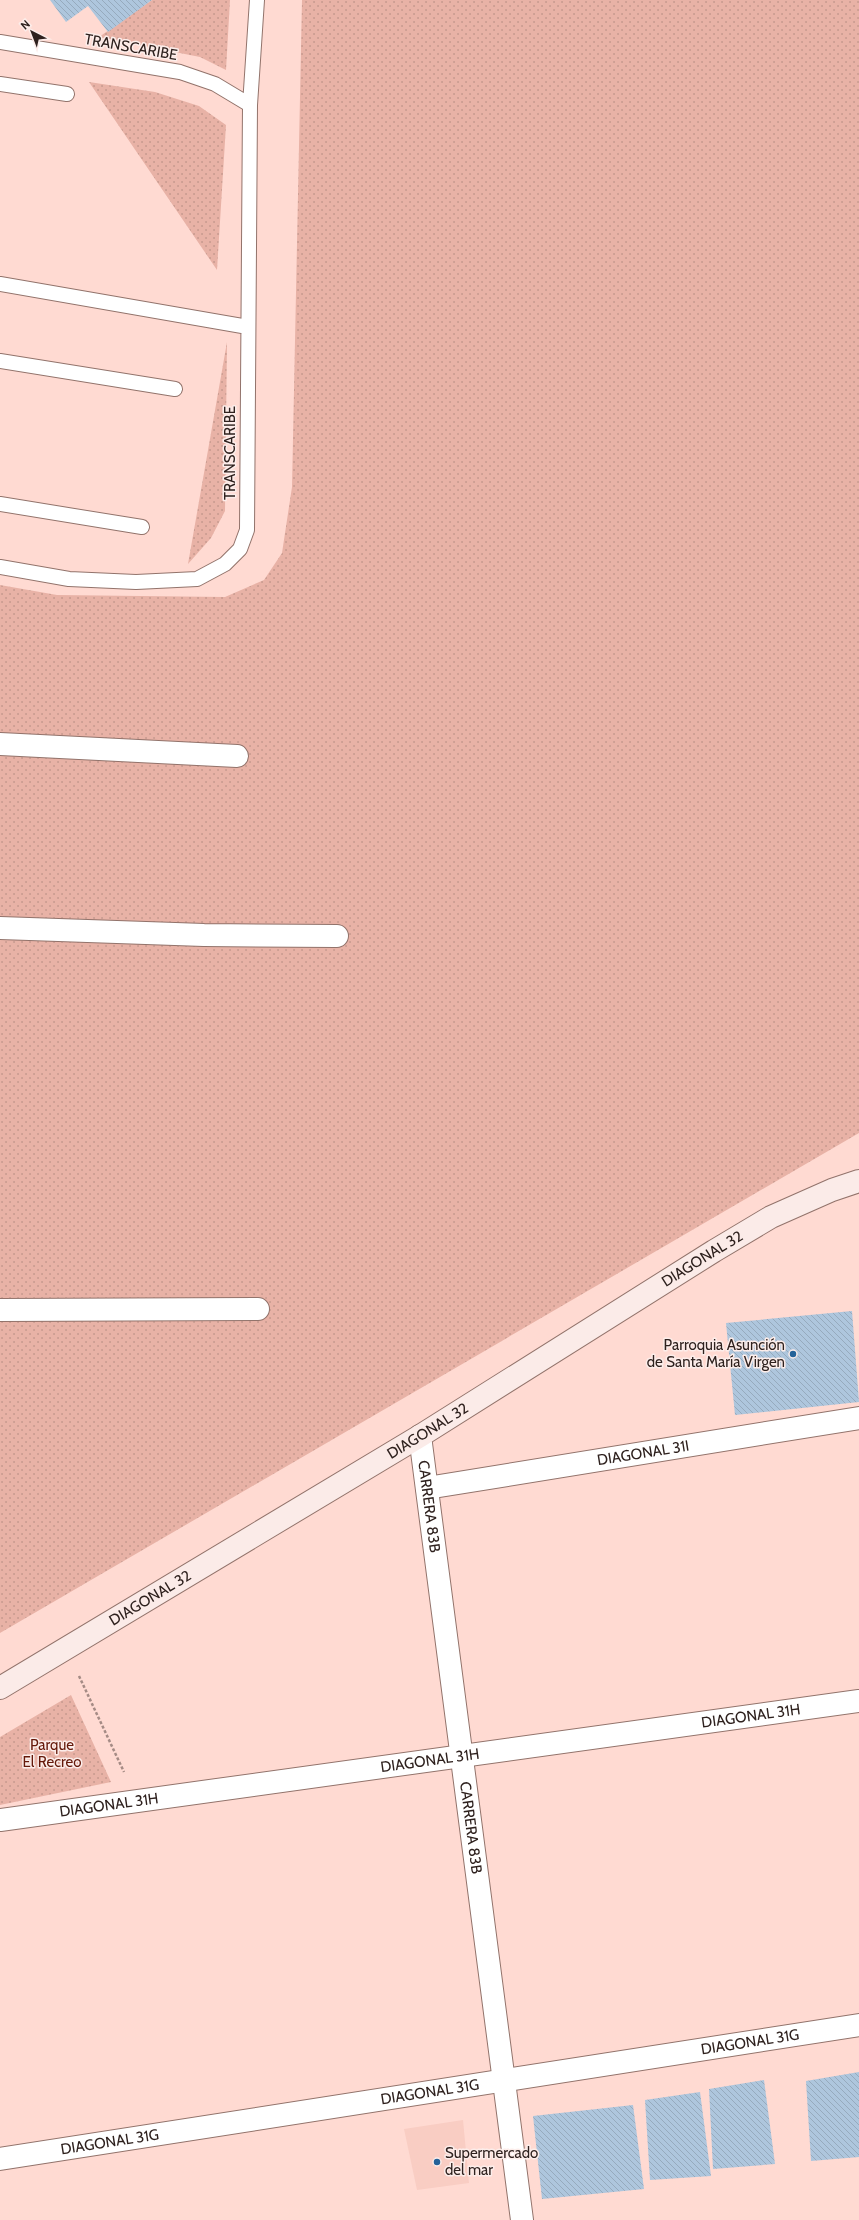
<svg xmlns="http://www.w3.org/2000/svg" width="859" height="2220" viewBox="0 0 859 2220" font-family="Cabin,sans-serif">
  <defs>
    <pattern id="green-dots" width="8" height="8" patternUnits="userSpaceOnUse"><rect width="8" height="8" fill="#e8b2a6"/><path d="M2 2h.1M6 6h.1" fill="none" stroke="#c7998e" stroke-width="1.8" stroke-linecap="round"/></pattern>
    <pattern id="building-back-hatch" width="6" height="6" patternUnits="userSpaceOnUse"><rect width="6" height="6" fill="#aec6dd"/><path d="M-1 5l2 2M0 0l6 6M5-1l2 2" fill="none" stroke="#96aabd"/></pattern>
  </defs>
  <rect width="100%" height="100%" fill="#ffdad2"/>
  <path fill="#f9cdc3" d="M463,2120L469,2183L417,2190L404,2129Z"/>
  <path fill="url(#green-dots)" d="M152,0H230L226,70L200,57L99,37Z
    M302,0H859V1133L0,1633V585L57,595L225,597L264,580L282,553L292,487Z
    M89,82L155,92L199,106L226,125L217,270Z
    M227,342L225,511L211,538L188,564Z
    M71,1695L111,1782L0,1805V1737Z"/>
  <path fill="url(#building-back-hatch)" d="M50,0H152L108,32L88,6L66,22Z
    M852,1311L859,1402L735,1415L726,1323Z
    M859,2072V2157L811,2161L806,2081Z
    M764,2080L775,2164L713,2169L709,2089Z
    M700,2092L711,2176L650,2180L645,2100Z
    M633,2105L644,2189L542,2199L533,2116Z"/>
  <g fill="none" stroke-linecap="round" stroke-linejoin="round">
    <g stroke="#92736b" stroke-width="16">
      <path id="lane" d="M0,42L180,72L215,84L250,105L247,530L240,549L225,564L197,579L136,582L69,579L0,567
        M0,84L67,94
        M250,105L257,0
        M0,284L248,327
        M0,361L175,389
        M0,504L142,527"/>
    </g>
    <g stroke="#92736b" stroke-width="24">
      <g id="street">
        <path d="M0,744L237,756"/>
        <path d="M0,928L204,935L337,936"/>
        <path d="M0,1310L258,1309"/>
        <path id="s1" d="M420,1436L522,2220"/>
        <path id="s2" d="M427,1488L859,1418"/>
        <path id="s3" d="M0,1820L859,1701"/>
        <path id="s4" d="M0,2159L859,2025"/>
      </g>
    </g>
    <g stroke="#92736b" stroke-width="24">
      <g id="secondary">
        <path id="s5" d="M0,1688L420,1436L714,1251L771,1217L832,1190L859,1181"/>
      </g>
    </g>
    <path stroke="#a58b85" stroke-width="2.5" stroke-dasharray="3 2" stroke-linecap="butt" d="M79,1676L124,1772"/>
    <use href="#lane" stroke="#fff" stroke-width="14"/>
    <use href="#street" stroke="#fff" stroke-width="22"/>
    <use href="#secondary" stroke="#fbebe8" stroke-width="22"/>
  </g>
  <g fill="#246299" stroke="#fcedea" stroke-width="1.5">
    <circle cx="793" cy="1354" r="4"/>
    <circle cx="437" cy="2162" r="4"/>
  </g>
  <g text-anchor="middle" dominant-baseline="central" stroke-width="3" stroke-linejoin="round" paint-order="stroke">
    <g font-size="15" fill="#2e211e" stroke="#fcedea">
      <text transform="translate(131 47) rotate(10)">TRANSCARIBE</text>
      <text transform="translate(230 453) rotate(-90)">TRANSCARIBE</text>
      <text stroke="none"><textPath href="#s5" startOffset="823">DIAGONAL 32</textPath></text>
      <text stroke="none"><textPath href="#s5" startOffset="499">DIAGONAL 32</textPath></text>
      <text stroke="none"><textPath href="#s2" startOffset="219">DIAGONAL 31I</textPath></text>
      <text stroke="none"><textPath href="#s1" startOffset="71">CARRERA 83B</textPath></text>
      <text stroke="none"><textPath href="#s5" startOffset="175">DIAGONAL 32</textPath></text>
      <text stroke="none"><textPath href="#s3" startOffset="758">DIAGONAL 31H</textPath></text>
      <text stroke="none"><textPath href="#s3" startOffset="434">DIAGONAL 31H</textPath></text>
      <text stroke="none"><textPath href="#s3" startOffset="110">DIAGONAL 31H</textPath></text>
      <text stroke="none"><textPath href="#s1" startOffset="395">CARRERA 83B</textPath></text>
      <text stroke="none"><textPath href="#s4" startOffset="759">DIAGONAL 31G</textPath></text>
      <text stroke="none"><textPath href="#s4" startOffset="435">DIAGONAL 31G</textPath></text>
      <text stroke="none"><textPath href="#s4" startOffset="111">DIAGONAL 31G</textPath></text>
    </g>
    <g font-size="15" fill="#2e211e" stroke="#fcedea" text-anchor="end">
      <text x="785" y="1345">Parroquia Asunción<tspan x="785" dy="17">de Santa María Virgen</tspan></text>
      <text x="445" y="2153" text-anchor="start">Supermercado<tspan x="445" dy="17">del mar</tspan></text>
    </g>
    <g font-size="15" fill="#65190a" stroke="#fcedea">
      <text x="52" y="1745">Parque<tspan x="52" dy="17">El Recreo</tspan></text>
    </g>
  </g>
  <g transform="translate(32 32) rotate(318)" stroke="#fcedea" stroke-width="3" paint-order="stroke">
  <path d="M0-3L7 15L0 10L-7 15Z" fill="#2e211e"/>
  <text y="-6" font-size="11" font-weight="bold" text-anchor="middle" fill="#2e211e">N</text>
  </g>
</svg>
